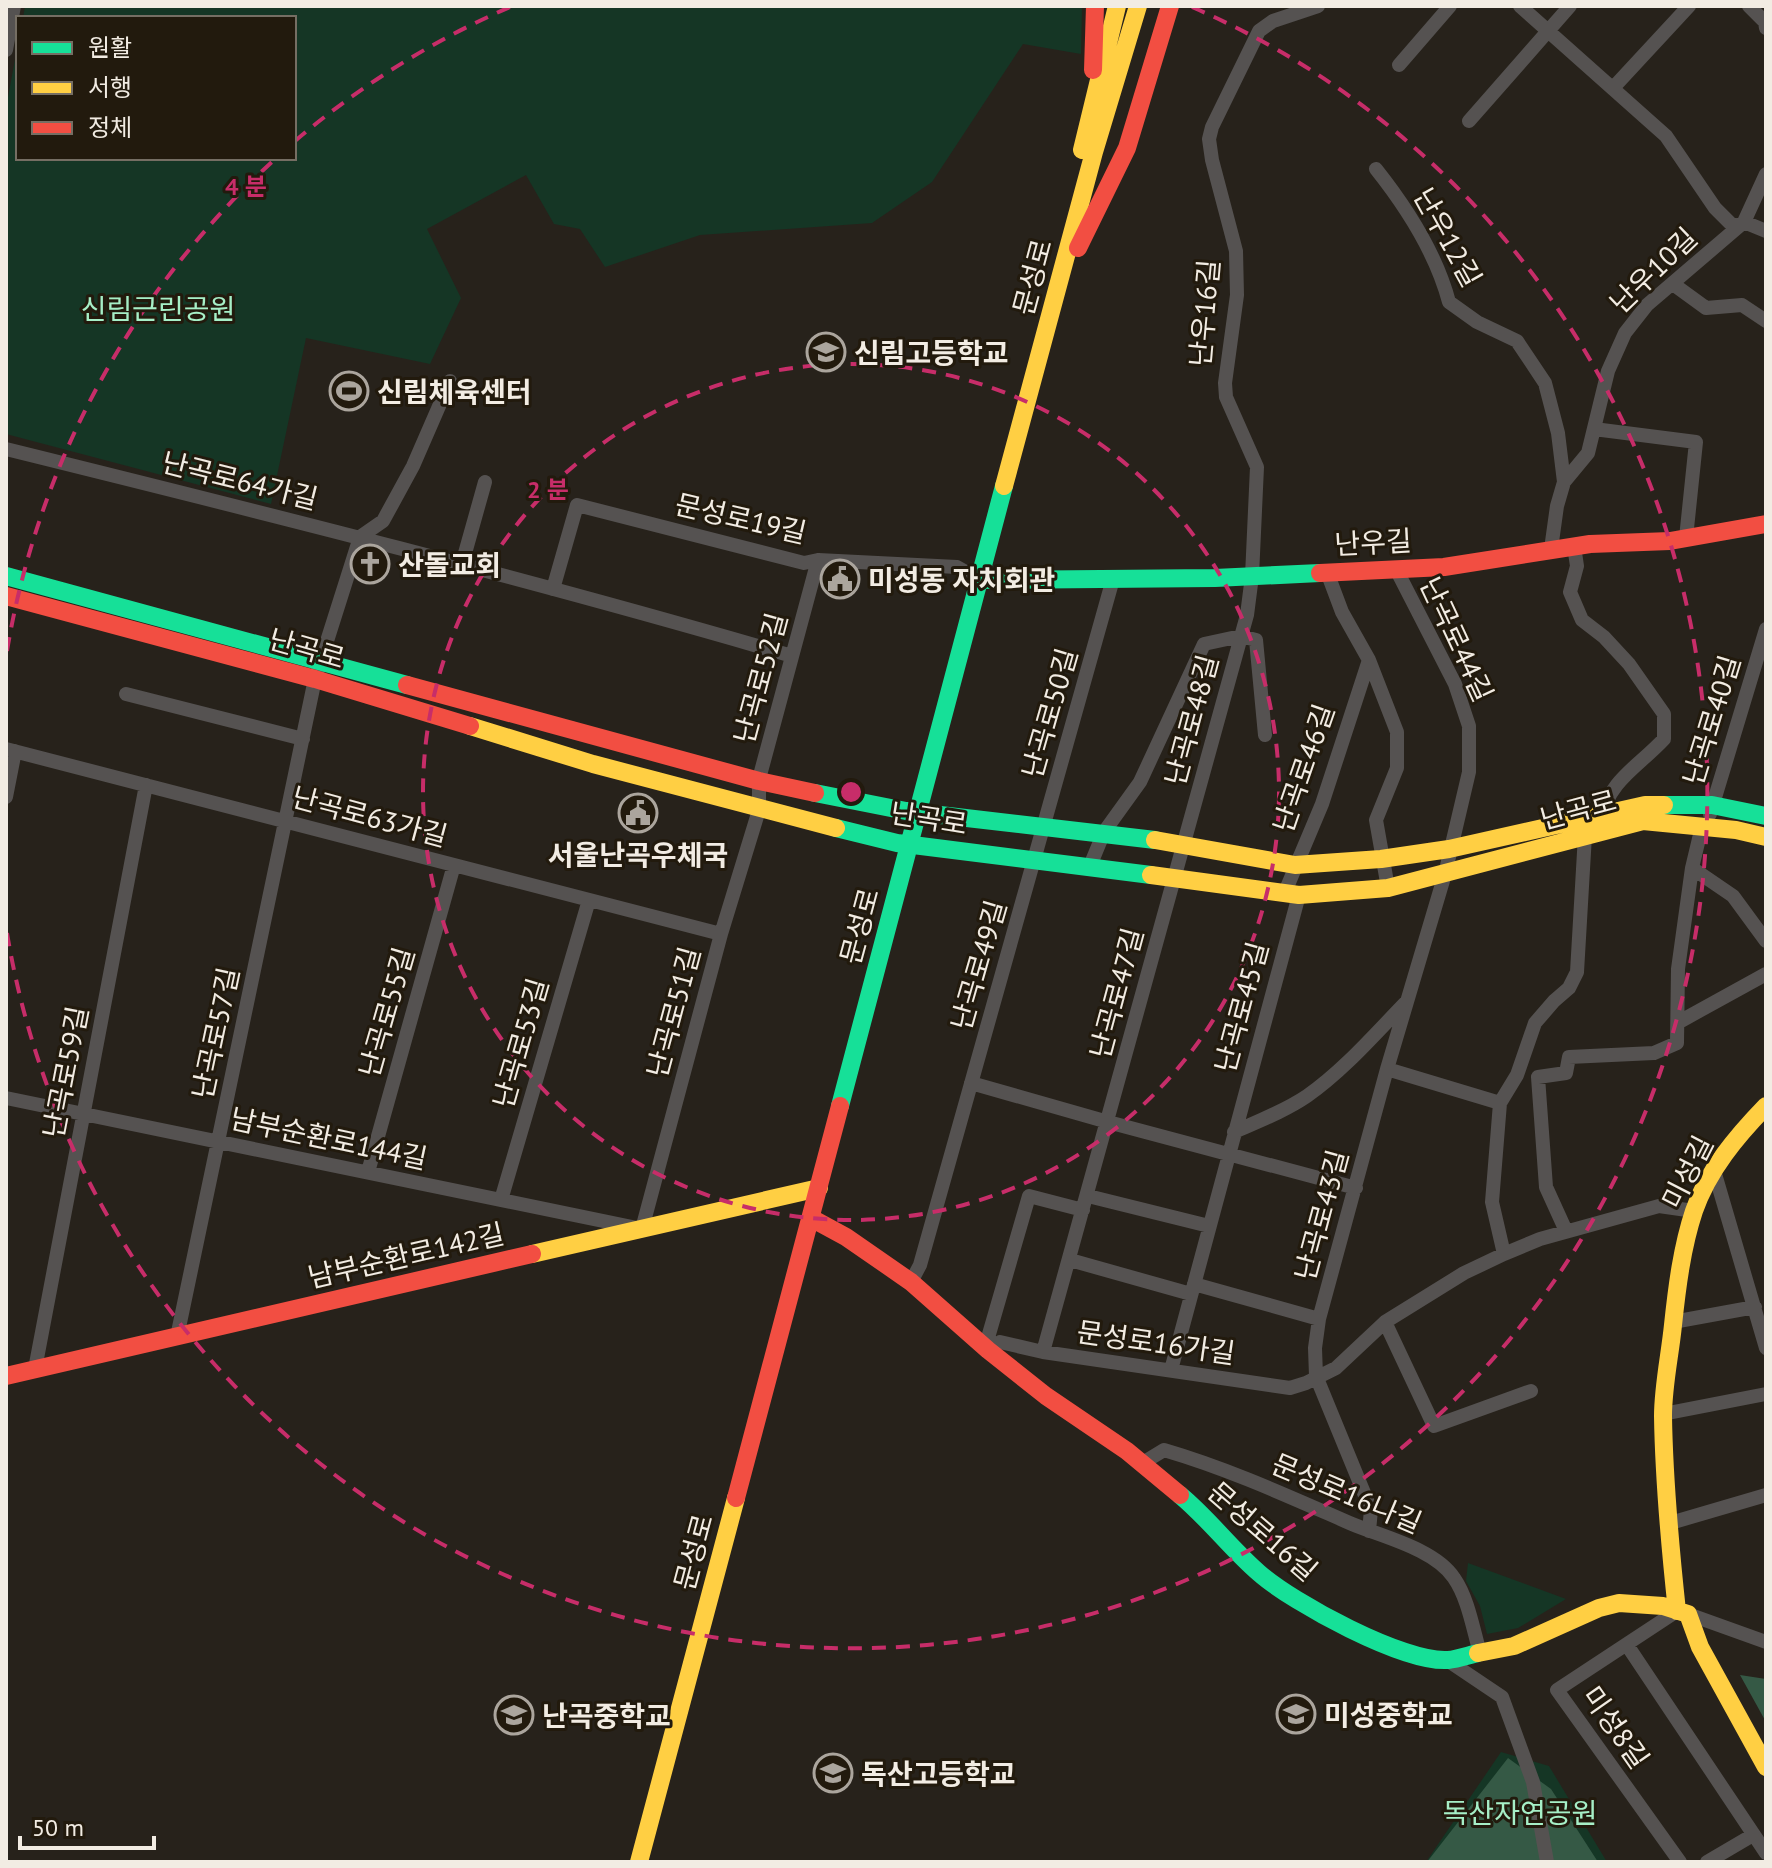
<svg xmlns="http://www.w3.org/2000/svg" width="1772" height="1868" viewBox="0 0 1772 1868" font-family="'PT Sans','Noto Sans KR',sans-serif">
  <rect width="100%" height="100%" fill="#27221b"/>
  <path fill="#153625" d="M25,6H1082L1081,54L1023,44L932,182L872,223L700,235L605,267L580,229L554,224L526,175L427,229L461,298L430,364L306,338L271,504L6,434V108L18,43V158H294V18H23Z
    M1468,1563L1566,1599L1518,1628L1487,1634L1480,1606L1466,1581Z
    M1501,1752L1549,1766L1607,1862H1426Z"/>
  <path fill="#355945" d="M1740,1675L1766,1679V1722Z
    M1508,1758L1551,1789L1598,1862H1427Z"/>
  <g fill="none" stroke-linecap="round" stroke-linejoin="round">
    <path stroke="#555251" stroke-width="14" d="M1520,6L1666,136L1715,208L1730,223L1738,226
      M1749,6L1765,22L1766,28
      M6,50L14,6
      M1399,65L1450,6
      M1613,88L1689,6
      M1469,121L1570,6
      M1376,169C1407,208 1436,253 1449,302L1477,322L1517,341L1545,383L1558,433L1564,482
      M1744,222L1766,231
      M1673,284L1706,308L1742,305L1766,321
      M1594,429L1696,442L1686,538
      M6,449C269,514 532,580 792,656
      M1574,546L1577,566L1570,592L1582,620L1604,637L1629,664L1664,714V739C1638,767 1610,779 1600,820
      M1551,549L1557,506L1564,482L1588,453L1608,371L1625,333L1647,305L1744,222L1766,174
      M462,564L485,482
      M553,589L577,505L804,563L818,560L957,567L980,580
      M1369,660L1397,732V768L1376,820L1388,888
      M126,694L303,739
      M6,749L721,934
      M6,797L15,751
      M1710,814L1766,629
      M1090,866L1104,832L1140,782L1204,644L1241,636L1256,640L1265,735
      M1692,868L1733,896L1766,941
      M1285,892L1322,804L1369,660L1342,612L1327,572
      M1679,1022L1766,974
      M1387,1069L1500,1103
      M971,1083L1108,1122L1356,1188
      M6,1098L642,1229L721,934L759,810V779L818,560
      M1234,1132C1259,1121 1285,1111 1307,1096C1344,1070 1375,1034 1407,1001
      M368,1172L454,865
      M1715,1174L1766,1348
      M1088,1196L1209,1226
      M501,1200L589,900
      M1566,1231L1546,1187L1538,1077L1566,1073L1569,1057L1654,1053L1677,1043L1678,969L1692,868L1702,826
      M1504,1254L1492,1202L1500,1103L1517,1075L1535,1023L1554,1001L1569,988L1577,972L1585,835
      M1070,1260L1191,1294
      M911,1282L920,1265L1113,579
      M1194,1284L1319,1319
      M1385,1322L1434,1426L1531,1391
      M1673,1322L1755,1307
      M177,1337L315,679L360,537L383,521L413,466L450,381
      M985,1348L1029,1196L1083,1210
      M988,1350L1000,1342L1043,1352L1290,1388L1306,1383L1336,1368L1385,1322L1464,1273L1504,1254L1540,1239L1659,1206L1694,1211
      M1043,1352L1247,615L1252,576L1257,467L1226,397L1225,383L1237,295L1236,251L1212,160L1209,139L1212,127L1259,31L1273,21L1318,6
      M35,1369L146,785
      M1171,1370L1299,895
      M1663,1414L1766,1394
      M1141,1464L1164,1450C1229,1469 1290,1497 1352,1524C1383,1537 1435,1549 1454,1578C1468,1598 1473,1629 1480,1653
      M1667,1524L1766,1495
      M1369,1531L1371,1510L1316,1376L1315,1348L1319,1319L1387,1069L1445,874L1469,772V726L1455,684L1396,569
      M1677,1611L1557,1690L1680,1862
      M1688,1614L1766,1642
      M1627,1645L1766,1853
      M1447,1660L1502,1697L1533,1782L1547,1862
      M1707,1862L1753,1835"/>
    <path stroke="#16e098" stroke-width="18" d="M6,576L407,685
      M980,580L1215,578L1320,573
      M815,793L906,811L1155,840
      M1664,805H1712L1766,816
      M836,828L897,843L1151,875
      M840,1106L1004,486
      M1180,1495C1209,1519 1231,1549 1259,1573C1293,1603 1404,1663 1448,1660C1458,1659 1469,1655 1478,1653"/>
    <path stroke="#ffcf43" stroke-width="18" d="M1082,150L1117,6
      M1004,486L1094,152L1138,6
      M470,726L593,764L836,828
      M1155,840L1295,865L1381,859L1449,849L1645,805H1664
      M1151,875L1299,895L1388,888L1643,821L1736,830L1766,837
      M532,1254L819,1188
      M1677,1611C1670,1546 1664,1481 1663,1416C1663,1386 1670,1355 1673,1325C1677,1287 1682,1247 1694,1211C1708,1170 1737,1136 1766,1106
      M1478,1653L1514,1646L1599,1608L1619,1603L1663,1606L1688,1614L1700,1647L1766,1767
      M639,1862L736,1498"/>
    <path stroke="#f24e42" stroke-width="18" d="M1093,70L1095,6
      M1078,248L1127,148L1170,6
      M1320,573L1444,567L1590,544L1670,541L1766,524
      M6,596L315,679L470,726
      M407,685L759,781L815,793
      M811,1218L846,1237L911,1282L988,1350L1046,1396L1127,1451L1180,1495
      M6,1376L532,1254
      M736,1498L840,1106"/>
  </g>
  <g fill="none" stroke="#c72d69" stroke-width="4" stroke-dasharray="14 10">
    <circle cx="851" cy="792" r="428"/>
    <path d="M7 651A856 856 0 0 1 273 161M295 141A856 856 0 0 1 510 7M1192 7A856 856 0 1 1 7 933"/>
  </g>
  <defs>
    <g id="school-ring" transform="scale(2)"><circle r="9.5" fill="#221a0d" stroke="#aba59d" stroke-width="1.5"/><path d="M0-5L7-2L0 1L-7-2ZM-4 1L0 2.5L4 1V4Q0 6-4 4Z" fill="#aba59d"/></g>
    <g id="stadium-ring" transform="scale(2)"><circle r="9.5" fill="#221a0d" stroke="#aba59d" stroke-width="1.5"/><path d="M0-5a6.5 5 0 1 0 0 10a6.5 5 0 1 0 0-10ZM-3.5-1.8h7v3.6h-7Z" fill="#aba59d"/></g>
    <g id="church-ring" transform="scale(2)"><circle r="9.5" fill="#221a0d" stroke="#aba59d" stroke-width="1.5"/><path d="M-1.2-6h2.4v3.5h3.3v2.4h-3.3V6h-2.4V-.1h-3.3v-2.4h3.3Z" fill="#aba59d"/></g>
    <g id="civic-ring" transform="scale(2)"><circle r="9.5" fill="#221a0d" stroke="#aba59d" stroke-width="1.5"/><path d="M-.6-6.5H3V-4.5H.6V-3L4-1V1h2V6H-6V1h2V-1L-.6-3ZM-1.2 2.5V6h2.4V2.5Z" fill="#aba59d"/></g>
  </defs>
  <g fill-rule="evenodd">
    <use href="#school-ring" x="826" y="352"/>
    <use href="#stadium-ring" x="349" y="391"/>
    <use href="#church-ring" x="370" y="564"/>
    <use href="#civic-ring" x="840" y="579"/>
    <use href="#civic-ring" x="638" y="813"/>
    <use href="#school-ring" x="1296" y="1714"/>
    <use href="#school-ring" x="514" y="1715"/>
    <use href="#school-ring" x="833" y="1773"/>
  </g>
  <g text-anchor="middle" dominant-baseline="central" stroke-width="6" stroke-linejoin="round" paint-order="stroke">
    <g font-size="28" fill="#f2ece3" stroke="#221a0d">
      <text transform="translate(1448 237) rotate(61)">난우12길</text>
      <text transform="translate(1653 270) rotate(-44)">난우10길</text>
      <text transform="translate(1032 277) rotate(-75)">문성로</text>
      <text transform="translate(1204 313) rotate(-85)">난우16길</text>
      <text transform="translate(240 480) rotate(14)">난곡로64가길</text>
      <text transform="translate(741 518) rotate(13)">문성로19길</text>
      <text transform="translate(1373 542) rotate(-3)">난우길</text>
      <text transform="translate(1457 639) rotate(65)">난곡로44길</text>
      <text transform="translate(307 648) rotate(16)">난곡로</text>
      <text transform="translate(760 678) rotate(-75)">난곡로52길</text>
      <text transform="translate(1049 713) rotate(-74)">난곡로50길</text>
      <text transform="translate(1191 720) rotate(-75)">난곡로48길</text>
      <text transform="translate(1711 720) rotate(-73)">난곡로40길</text>
      <text transform="translate(1303 768) rotate(-71)">난곡로46길</text>
      <text transform="translate(1578 809) rotate(-15)">난곡로</text>
      <text transform="translate(370 816) rotate(15)">난곡로63가길</text>
      <text transform="translate(929 818) rotate(9)">난곡로</text>
      <text transform="translate(859 926) rotate(-75)">문성로</text>
      <text transform="translate(978 965) rotate(-74)">난곡로49길</text>
      <text transform="translate(1116 993) rotate(-75)">난곡로47길</text>
      <text transform="translate(1241 1007) rotate(-75)">난곡로45길</text>
      <text transform="translate(386 1012) rotate(-74)">난곡로55길</text>
      <text transform="translate(673 1012) rotate(-75)">난곡로51길</text>
      <text transform="translate(215 1033) rotate(-78)">난곡로57길</text>
      <text transform="translate(520 1043) rotate(-74)">난곡로53길</text>
      <text transform="translate(65 1072) rotate(-79)">난곡로59길</text>
      <text transform="translate(329 1138) rotate(12)">남부순환로144길</text>
      <text transform="translate(1687 1172) rotate(-63)">미성길</text>
      <text transform="translate(1321 1215) rotate(-75)">난곡로43길</text>
      <text transform="translate(406 1255) rotate(-13)">남부순환로142길</text>
      <text transform="translate(1156 1342) rotate(8)">문성로16가길</text>
      <text transform="translate(1347 1493) rotate(23)">문성로16나길</text>
      <text transform="translate(1263 1531) rotate(41)">문성로16길</text>
      <text transform="translate(693 1552) rotate(-75)">문성로</text>
      <text transform="translate(1616 1727) rotate(55)">미성8길</text>
    </g>
    <g font-size="28" fill="#a6efc7" stroke="#221a0d">
      <text x="158" y="308">신림근린공원</text>
      <text x="1520" y="1812">독산자연공원</text>
    </g>
    <g font-size="28" font-weight="bold" fill="#f2ece3" stroke="#221a0d" text-anchor="start">
      <text x="854" y="352">신림고등학교</text>
      <text x="377" y="391">신림체육센터</text>
      <text x="398" y="564">산돌교회</text>
      <text x="868" y="579">미성동 자치회관</text>
      <text x="638" y="854" text-anchor="middle">서울난곡우체국</text>
      <text x="1324" y="1714">미성중학교</text>
      <text x="542" y="1715">난곡중학교</text>
      <text x="861" y="1773">독산고등학교</text>
    </g>
  </g>
  <circle cx="851" cy="792" r="12" fill="#c72d69" stroke="#221a0d" stroke-width="4"/>
  <g font-size="24" text-anchor="middle" font-weight="bold" fill="#c72d69" stroke="#221a0d" stroke-width="6" stroke-linejoin="round" paint-order="stroke">
    <text x="246" y="195">4 분</text>
    <text x="548" y="498">2 분</text>
  </g>
  <rect width="1772" height="1868" fill="none" stroke="#f2ece3" stroke-width="16"/>
  <rect x="16" y="16" width="280" height="144" fill="#221a0d" stroke="#756e63" stroke-width="2"/>
  <rect x="32" y="42" width="40" height="12" fill="#16e098" stroke="#756e63" stroke-width="2"/>
  <text x="88" y="56" font-size="24" fill="#f2ece3">원활</text>
  <rect x="32" y="82" width="40" height="12" fill="#ffcf43" stroke="#756e63" stroke-width="2"/>
  <text x="88" y="96" font-size="24" fill="#f2ece3">서행</text>
  <rect x="32" y="122" width="40" height="12" fill="#f24e42" stroke="#756e63" stroke-width="2"/>
  <text x="88" y="136" font-size="24" fill="#f2ece3">정체</text>
  <path d="M20 1836v12h134v-12" fill="none" stroke="#f2ece3" stroke-width="4"/>
  <text x="32" y="1836" font-size="24" fill="#f2ece3" stroke="#221a0d" stroke-width="6" paint-order="stroke">50 m</text>
</svg>
